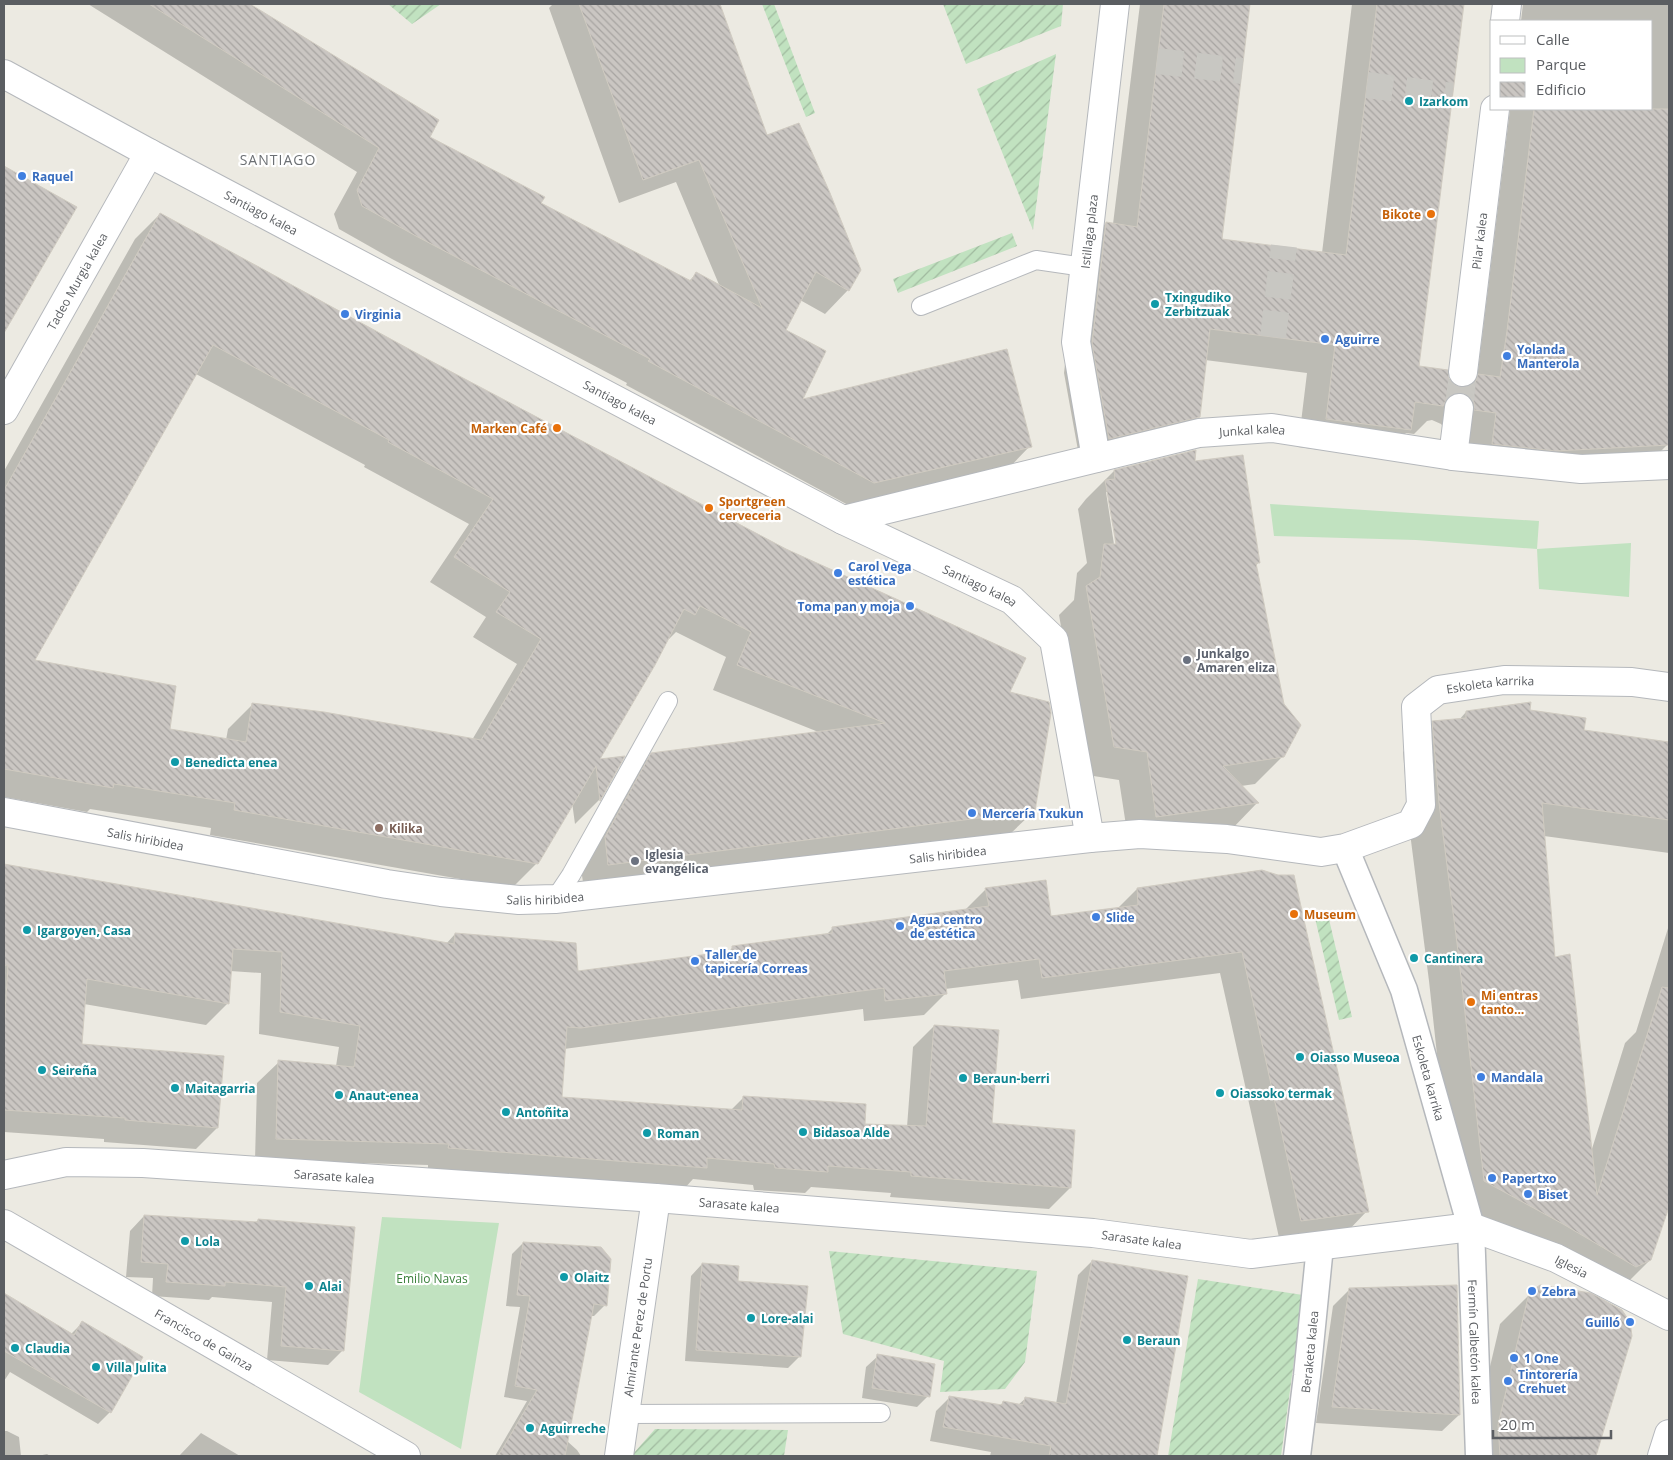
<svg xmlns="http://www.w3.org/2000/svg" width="1673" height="1460" viewBox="0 0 1673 1460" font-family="'Open Sans',sans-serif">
  <defs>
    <pattern id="garden-furrows" width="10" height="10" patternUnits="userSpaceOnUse" patternTransform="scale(1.25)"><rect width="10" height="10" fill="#c1e2c0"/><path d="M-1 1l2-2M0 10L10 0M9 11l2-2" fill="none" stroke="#a0ba9f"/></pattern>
    <pattern id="building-back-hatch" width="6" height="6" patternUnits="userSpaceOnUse" patternTransform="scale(1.25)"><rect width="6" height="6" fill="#cac6c2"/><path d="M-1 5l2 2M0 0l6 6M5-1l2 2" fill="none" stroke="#a7a4a1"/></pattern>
  </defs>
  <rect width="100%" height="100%" fill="#eceae2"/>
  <path fill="#c1e2c0" d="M1270,504L1539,521L1537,549L1631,543L1629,597L1539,589L1537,549L1416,540L1274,536Z
    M382,1217L499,1223L461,1449L359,1392Z"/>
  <path fill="url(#garden-furrows)" d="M388,4H441L412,24Z
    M762,4H774L815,113L806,117Z
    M943,4H1063L1061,26L966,64Z
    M1056,54L1033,230L977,89Z
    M1012,233L1017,246L898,293L893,279Z
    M1328,915L1352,1017L1339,1020L1315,918Z
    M829,1251L1037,1271L1025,1362L1005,1389L940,1392L944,1361L843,1334Z
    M1198,1279L1303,1295L1281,1456H1168Z
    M655,1429L788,1430L784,1456H633V1454Z"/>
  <path fill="#0003" fill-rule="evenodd" d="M88,4H253L252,6L428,138L540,203L689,281L696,274L720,287L676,182L619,203L549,8L553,4H718L767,136L848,290L825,314L800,300L784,330L801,401L1030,446L1007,470L850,506L626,385L627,383L392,259L339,229L334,214L357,172Z
    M1140,4H1249L1220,240L1322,253L1352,4H1461L1418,367L1447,378L1452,385L1466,388L1477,378L1510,109H1652V21H1521L1523,4H1669V443L1644,468L1637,473L1526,478L1464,472L1468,441L1446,431L1441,424L1432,420L1427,421L1414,434L1406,433L1381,458L1298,447L1307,373L1205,360L1198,417L1170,445L1081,467L1064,373L1078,252L1106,223L1113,224Z
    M4,169L19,175L75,208L4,332Z
    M160,214L1008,693L1034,811L1008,836L584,889L580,862L627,779L652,754L821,733L713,690L726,657L676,632L669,639L667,638L597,761L623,758L599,800L575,824L572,802L537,863L512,888L210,835L211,828L90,809L87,812L4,797V471L135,239ZM196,374L365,465L364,467L469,524L430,582L486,617L473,637L517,664L472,740L253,704L228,729L226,740L169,730L33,661Z
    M1193,462L1258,563L1256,566L1283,756L1255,784L1241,786L1257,803L1230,831L1129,845L1119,780L1087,775L1059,615L1074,600L1077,573L1087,563L1078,509L1086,499L1114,471ZM1106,492H1108L1118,550L1115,551Z
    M1529,711L1583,731L1669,743V853L1544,836L1554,959L1591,1152L1625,1043L1636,1032L1669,925V1201L1650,1260L1620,1290L1454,1211L1429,981L1410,833L1403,752L1433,722L1459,720L1466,712Z
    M4,865L446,944L455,934L577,973L727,953L733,947L826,935L832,929L964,911L986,889L1050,918L1117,909L1137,889L1262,871L1367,1211L1346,1233L1280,1242L1220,973L1021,999L1018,980L945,989L946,993L924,1015L864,1021L863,1009L564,1049L560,1098L731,1110L744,1097L864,1125L907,1127L913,1047L934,1026L990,1124L1070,1188L1049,1209L890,1197L891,1193L811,1187L805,1193L754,1190L753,1185L693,1179L684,1189L428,1169V1165L255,1160L257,1083L279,1062L336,1066L339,1047L259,1034L261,973L230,971L228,1003L206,1025L84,1004L81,1045L217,1128L196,1149L104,1142V1139L4,1132Z
    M144,1216L255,1223L258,1220L343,1350L328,1365L267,1360L272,1302L212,1297L209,1300L152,1296L153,1278L126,1277L130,1231Z
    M523,1243L605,1305L594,1316H590L567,1441L577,1450L581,1456H495L527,1401L504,1397L520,1307L506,1306L512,1254Z
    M1092,1261L1187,1277L1156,1456H990L991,1452L930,1441L936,1411L950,1397L1000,1406L1003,1402L1018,1405L1026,1398L1056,1404L1078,1275Z
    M702,1264L737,1282L799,1357L788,1368L685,1361L691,1276Z
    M1350,1289L1459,1415L1442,1431L1316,1423L1333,1306Z
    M4,1294L70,1335L82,1323L141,1357L110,1412L98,1424L10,1372L4,1381Z
    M1530,1294L1597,1443L1594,1456H1469L1500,1324Z
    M878,1356L928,1396L917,1407L862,1398L866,1367Z
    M4,1431H7L19,1437L21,1456H4Z
    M201,1433L240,1456H179Z
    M47,1454L50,1456H38Z"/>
  <path fill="url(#building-back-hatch)" stroke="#d0cbc1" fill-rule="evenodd" d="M149,4H250L439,120L430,137L545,197L541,203L691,281L696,272L762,308L699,160L643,180L579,4H720L767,135L799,123L830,193L861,270L849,291L816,272L786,330L826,351L803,399L1007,349L1032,447L874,483L648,361L650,359L416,236L362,206L357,190L379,148Z
    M1164,4H1250L1222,239L1346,255L1377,4H1464L1419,366L1448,370L1449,379L1453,384L1461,387L1470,386L1476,381L1478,374L1500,377L1507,331L1534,109H1669V445L1555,451L1492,444L1496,413L1474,410V402L1469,396L1460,392L1452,394L1447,398L1443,406L1415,402L1411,430L1326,419L1335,345L1210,329L1200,417L1109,439L1092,344L1106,222L1137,227Z
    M4,166L77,207L4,333Z
    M160,213L429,360L786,549L1026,658L1010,692L1049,702L1051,713L1035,811L608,865L605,837L651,753L885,723L737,665L751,632L700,606L695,615L684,609L655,665L600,759L625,756L600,801L596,766L538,864L234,810L235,803L114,784L113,788L4,769V490ZM213,345L389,440L388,442L493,499L454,557L510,592L496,612L541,639L481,740L324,712L252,703L246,742L170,729L176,686L35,660Z
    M1196,450L1195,461L1243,455L1260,563H1256L1284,704L1301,725L1284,757L1223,766L1259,803L1156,817L1147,752L1114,747L1086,586L1100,577L1104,544H1116L1105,480L1115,479L1114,470Z
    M1531,702L1530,710L1586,718L1584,730L1669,742V820L1542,803L1555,957L1570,954L1597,1195L1662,987L1669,988V1207L1651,1260L1636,1267L1563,1224L1484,1181L1458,951L1439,803L1432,721L1466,718V711Z
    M4,864L454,944L455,933L576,943L578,971L732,951V946L832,933V927L989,906L985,888L1046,880L1051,916L1138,905L1137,888L1262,870L1278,875H1294L1369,1212L1301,1221L1242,952L1042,978L1039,959L944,971L947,994L885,1001L884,988L581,1028L567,1027L562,1097L742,1110L743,1096L866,1104L865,1124L926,1126L934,1025L999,1030L992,1123L1075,1130L1071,1188L911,1176V1172L828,1166V1172L775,1168L774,1164L707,1158V1168L448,1148L449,1144L276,1139L278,1060L354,1067L360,1026L280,1012L282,952L233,949L229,1004L87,979L82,1044L224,1056L218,1128L125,1120V1118L4,1110V1031L8,965H4Z
    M144,1215L258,1222V1219L355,1227L344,1351L281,1346L286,1287L225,1282V1286L166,1282L168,1264L141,1262Z
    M523,1242L601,1247L611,1259L607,1306L594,1304L565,1456H498L537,1390L515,1386L530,1296L517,1295Z
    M1092,1260L1188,1276L1157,1456H1049L1051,1446L943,1427L949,1396L1002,1405L1003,1401L1023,1405L1025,1397L1066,1404Z
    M702,1263L739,1266L738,1281L808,1286L801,1357L696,1350Z
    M1457,1285L1460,1415L1332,1407L1349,1288Z
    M1540,1285L1591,1293L1622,1310L1630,1322L1632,1336L1596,1456H1500L1498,1425L1529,1293Z
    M4,1293L74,1335L82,1321L143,1357L111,1413L4,1351Z
    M877,1354L935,1364L930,1397L872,1388Z"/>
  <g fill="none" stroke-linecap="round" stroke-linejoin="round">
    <path stroke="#c8c7c2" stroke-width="26" stroke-dasharray="26 13" stroke-linecap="butt" d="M1157,61L1242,71
      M1367,85L1452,96
      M1273,337L1284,246"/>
    <path stroke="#c8c7c2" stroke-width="28" stroke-dasharray="28 14" stroke-linecap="butt" d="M1459,408L1463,372"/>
    <g stroke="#b5b8bc" stroke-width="20">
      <path id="service" d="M921,306L1036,260L1084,267
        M555,899L571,875L668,701
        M625,1414L881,1413"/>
    </g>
    <g stroke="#b5b8bc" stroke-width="29">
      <g id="pedestrian">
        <path id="s1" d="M1345,848L1404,990L1471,1227L1479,1456"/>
        <path id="s2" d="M1297,1456L1307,1376L1320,1246"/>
      </g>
    </g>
    <g stroke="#b5b8bc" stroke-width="30">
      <g id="minor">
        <path d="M1505,21L1507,4"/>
        <path id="s3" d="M4,74L149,153L843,520L1012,600L1054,640L1090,838"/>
        <path id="s4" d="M1463,372L1495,109"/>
        <path id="s5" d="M4,410L149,153"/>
        <path d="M1453,456L1459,408"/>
        <path id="s6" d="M1096,458L1076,342L1115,4"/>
        <path id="s7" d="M843,520L1199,433L1272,428L1453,456L1581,469L1669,465"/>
        <path id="s8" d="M4,812L387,884L441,892L519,900L555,899L1090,838L1140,834L1227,839L1321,852L1345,848L1411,824L1421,805L1416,707L1438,690L1504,680L1632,682L1669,687"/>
        <path id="s9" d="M4,1175L66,1162L143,1163L656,1198L1093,1233L1251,1254L1471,1227L1556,1258L1669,1316"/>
        <path id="s10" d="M4,1224L406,1456"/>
        <path id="s11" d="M619,1456L656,1198"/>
      </g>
    </g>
    <g stroke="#b4b7bc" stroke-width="30">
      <path id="secondary" d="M1662,1456L1669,1434"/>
    </g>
    <use href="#service" stroke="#fff" stroke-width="18"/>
    <use href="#pedestrian" stroke="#fff" stroke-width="26"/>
    <use href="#minor" stroke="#fff" stroke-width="28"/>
    <use href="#secondary" stroke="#fff" stroke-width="28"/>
  </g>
  <g fill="#0f9aa8" stroke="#fff" stroke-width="2">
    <circle cx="1409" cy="101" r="5"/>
    <circle cx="1155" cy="304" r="5"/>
    <circle cx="175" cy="762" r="5"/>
    <circle cx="27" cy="930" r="5"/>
    <circle cx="1414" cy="958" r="5"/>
    <circle cx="1300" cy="1057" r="5"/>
    <circle cx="42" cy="1070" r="5"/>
    <circle cx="963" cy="1078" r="5"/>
    <circle cx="175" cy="1088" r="5"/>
    <circle cx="1220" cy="1093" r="5"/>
    <circle cx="339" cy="1095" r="5"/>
    <circle cx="506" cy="1112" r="5"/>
    <circle cx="803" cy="1132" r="5"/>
    <circle cx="647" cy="1133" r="5"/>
    <circle cx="185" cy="1241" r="5"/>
    <circle cx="564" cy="1277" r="5"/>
    <circle cx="309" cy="1286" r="5"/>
    <circle cx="751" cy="1318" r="5"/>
    <circle cx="1127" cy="1340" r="5"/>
    <circle cx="15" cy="1348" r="5"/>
    <circle cx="96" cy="1367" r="5"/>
    <circle cx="530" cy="1428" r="5"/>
  </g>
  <g fill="#3f7fe0" stroke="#fff" stroke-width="2">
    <circle cx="22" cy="176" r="5"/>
    <circle cx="345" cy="314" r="5"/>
    <circle cx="1325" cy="339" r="5"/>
    <circle cx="1507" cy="356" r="5"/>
    <circle cx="838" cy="573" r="5"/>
    <circle cx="910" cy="606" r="5"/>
    <circle cx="972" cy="813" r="5"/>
    <circle cx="1096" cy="917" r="5"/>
    <circle cx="900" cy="926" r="5"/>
    <circle cx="695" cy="961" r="5"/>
    <circle cx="1481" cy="1077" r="5"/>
    <circle cx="1492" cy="1178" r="5"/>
    <circle cx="1528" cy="1194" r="5"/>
    <circle cx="1532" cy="1291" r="5"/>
    <circle cx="1630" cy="1322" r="5"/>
    <circle cx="1514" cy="1358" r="5"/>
    <circle cx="1508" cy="1381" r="5"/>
  </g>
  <g fill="#e8710a" stroke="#fff" stroke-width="2">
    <circle cx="1431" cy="214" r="5"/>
    <circle cx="557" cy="428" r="5"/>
    <circle cx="709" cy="508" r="5"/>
    <circle cx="1294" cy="914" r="5"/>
    <circle cx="1471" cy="1002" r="5"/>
  </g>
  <g fill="#6b7280" stroke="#fff" stroke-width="2">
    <circle cx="1187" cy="660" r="5"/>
    <circle cx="635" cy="861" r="5"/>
  </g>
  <circle fill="#8d6e63" stroke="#fff" stroke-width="2" cx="379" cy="828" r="5"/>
  <g text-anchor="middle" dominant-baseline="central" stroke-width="4.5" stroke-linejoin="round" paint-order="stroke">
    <g font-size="12" font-weight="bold" fill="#0d838f" stroke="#fff" text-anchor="start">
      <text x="1419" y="101">Izarkom</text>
      <text x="1165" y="297">Txingudiko<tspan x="1165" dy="14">Zerbitzuak</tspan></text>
      <text x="185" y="762">Benedicta enea</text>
      <text x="37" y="930">Igargoyen, Casa</text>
      <text x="1424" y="958">Cantinera</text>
      <text x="1310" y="1057">Oiasso Museoa</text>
      <text x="52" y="1070">Seireña</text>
      <text x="973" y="1078">Beraun-berri</text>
      <text x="185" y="1088">Maitagarria</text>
      <text x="1230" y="1093">Oiassoko termak</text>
      <text x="349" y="1095">Anaut-enea</text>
      <text x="516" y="1112">Antoñita</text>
      <text x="813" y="1132">Bidasoa Alde</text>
      <text x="657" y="1133">Roman</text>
      <text x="195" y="1241">Lola</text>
      <text x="574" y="1277">Olaitz</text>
      <text x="319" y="1286">Alai</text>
      <text x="761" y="1318">Lore-alai</text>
      <text x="1137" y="1340">Beraun</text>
      <text x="25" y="1348">Claudia</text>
      <text x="106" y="1367">Villa Julita</text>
      <text x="540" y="1428">Aguirreche</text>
    </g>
    <g font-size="12" font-weight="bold" fill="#366cbe" stroke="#fff" text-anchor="start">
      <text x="32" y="176">Raquel</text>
      <text x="355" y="314">Virginia</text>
      <text x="1335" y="339">Aguirre</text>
      <text x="1517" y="349">Yolanda<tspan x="1517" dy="14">Manterola</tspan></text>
      <text x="848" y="566">Carol Vega<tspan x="848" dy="14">estética</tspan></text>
      <text x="900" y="606" text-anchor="end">Toma pan y moja</text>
      <text x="982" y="813">Mercería Txukun</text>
      <text x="1106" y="917">Slide</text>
      <text x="910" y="919">Agua centro<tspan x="910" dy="14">de estética</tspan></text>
      <text x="705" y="954">Taller de<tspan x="705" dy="14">tapicería Correas</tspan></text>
      <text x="1491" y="1077">Mandala</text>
      <text x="1502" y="1178">Papertxo</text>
      <text x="1538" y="1194">Biset</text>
      <text x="1542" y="1291">Zebra</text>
      <text x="1620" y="1322" text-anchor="end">Guilló</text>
      <text x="1524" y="1358">1 One</text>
      <text x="1518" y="1374">Tintorería<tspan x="1518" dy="14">Crehuet</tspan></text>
    </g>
    <g font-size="12" fill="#5b5e62" stroke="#fff">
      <text stroke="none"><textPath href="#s3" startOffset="292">Santiago kalea</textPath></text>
      <text stroke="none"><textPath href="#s6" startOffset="229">Istillaga plaza</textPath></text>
      <text stroke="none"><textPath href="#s4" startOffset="132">Pilar kalea</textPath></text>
      <text stroke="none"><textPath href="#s5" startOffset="148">Tadeo Murgia kalea</textPath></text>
      <text stroke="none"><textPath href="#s3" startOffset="698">Santiago kalea</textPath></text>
      <text stroke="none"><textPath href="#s7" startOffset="420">Junkal kalea</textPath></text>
      <text stroke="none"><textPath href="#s3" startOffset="1102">Santiago kalea</textPath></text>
      <text stroke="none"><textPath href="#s8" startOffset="1624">Eskoleta karrika</textPath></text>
      <text stroke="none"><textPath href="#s8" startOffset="144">Salis hiribidea</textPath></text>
      <text stroke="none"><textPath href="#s8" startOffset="954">Salis hiribidea</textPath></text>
      <text stroke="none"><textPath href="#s8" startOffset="549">Salis hiribidea</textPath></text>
      <text stroke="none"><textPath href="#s1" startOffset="245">Eskoleta karrika</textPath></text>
      <text stroke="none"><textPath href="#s9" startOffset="332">Sarasate kalea</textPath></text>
      <text stroke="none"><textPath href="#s9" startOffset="738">Sarasate kalea</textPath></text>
      <text stroke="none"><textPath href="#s9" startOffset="1142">Sarasate kalea</textPath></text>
      <text stroke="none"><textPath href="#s9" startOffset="1582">Iglesia</textPath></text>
      <text stroke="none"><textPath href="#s11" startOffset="130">Almirante Perez de Portu</textPath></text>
      <text stroke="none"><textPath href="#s10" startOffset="231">Francisco de Gainza</textPath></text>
      <text stroke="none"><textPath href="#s1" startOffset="515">Fermín Calbetón kalea</textPath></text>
      <text stroke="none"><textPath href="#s2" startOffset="105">Beraketa kalea</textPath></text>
    </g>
    <g font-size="12" font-weight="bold" fill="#c56008" stroke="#fff" text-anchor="start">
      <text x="1421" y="214" text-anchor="end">Bikote</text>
      <text x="547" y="428" text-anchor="end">Marken Café</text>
      <text x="719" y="501">Sportgreen<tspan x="719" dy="14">cerveceria</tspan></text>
      <text x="1304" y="914">Museum</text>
      <text x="1481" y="995">Mi entras<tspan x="1481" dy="14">tanto...</tspan></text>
    </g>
    <g font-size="12" font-weight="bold" fill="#5b616d" stroke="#fff" text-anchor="start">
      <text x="1197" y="653">Junkalgo<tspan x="1197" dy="14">Amaren eliza</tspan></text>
      <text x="645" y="854">Iglesia<tspan x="645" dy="14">evangélica</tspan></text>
    </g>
    <g font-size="12" font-weight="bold" fill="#785e54" stroke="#fff" text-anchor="start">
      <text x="389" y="828">Kilika</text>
    </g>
    <g font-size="12" fill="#3b803c" stroke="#fff">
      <text x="432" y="1278">Emilio Navas</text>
    </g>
    <g font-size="14" letter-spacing="1" fill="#6c7074" stroke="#fff">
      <text x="278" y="159">SANTIAGO</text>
    </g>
  </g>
  <rect width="1673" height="1460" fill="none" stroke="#5b5e62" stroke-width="10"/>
  <rect x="1490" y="20" width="162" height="90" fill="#ffffff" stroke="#bdbfc0"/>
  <rect x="1500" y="36" width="25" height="8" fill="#ffffff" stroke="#bdbfc0"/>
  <text x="1536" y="45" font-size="15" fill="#5b5e62">Calle</text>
  <rect x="1500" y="58" width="25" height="15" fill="#c1e2c0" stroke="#bdbfc0"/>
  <text x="1536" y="70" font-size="15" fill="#5b5e62">Parque</text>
  <rect x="1500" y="82" width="25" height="15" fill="url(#building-back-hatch)" stroke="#bdbfc0"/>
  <text x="1536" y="95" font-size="15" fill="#5b5e62">Edificio</text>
  <path d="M1493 1430v8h118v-8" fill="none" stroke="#5b5e62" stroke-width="2.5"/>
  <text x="1500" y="1430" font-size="15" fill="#5b5e62" stroke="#ffffff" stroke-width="4" paint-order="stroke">20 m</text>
</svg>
